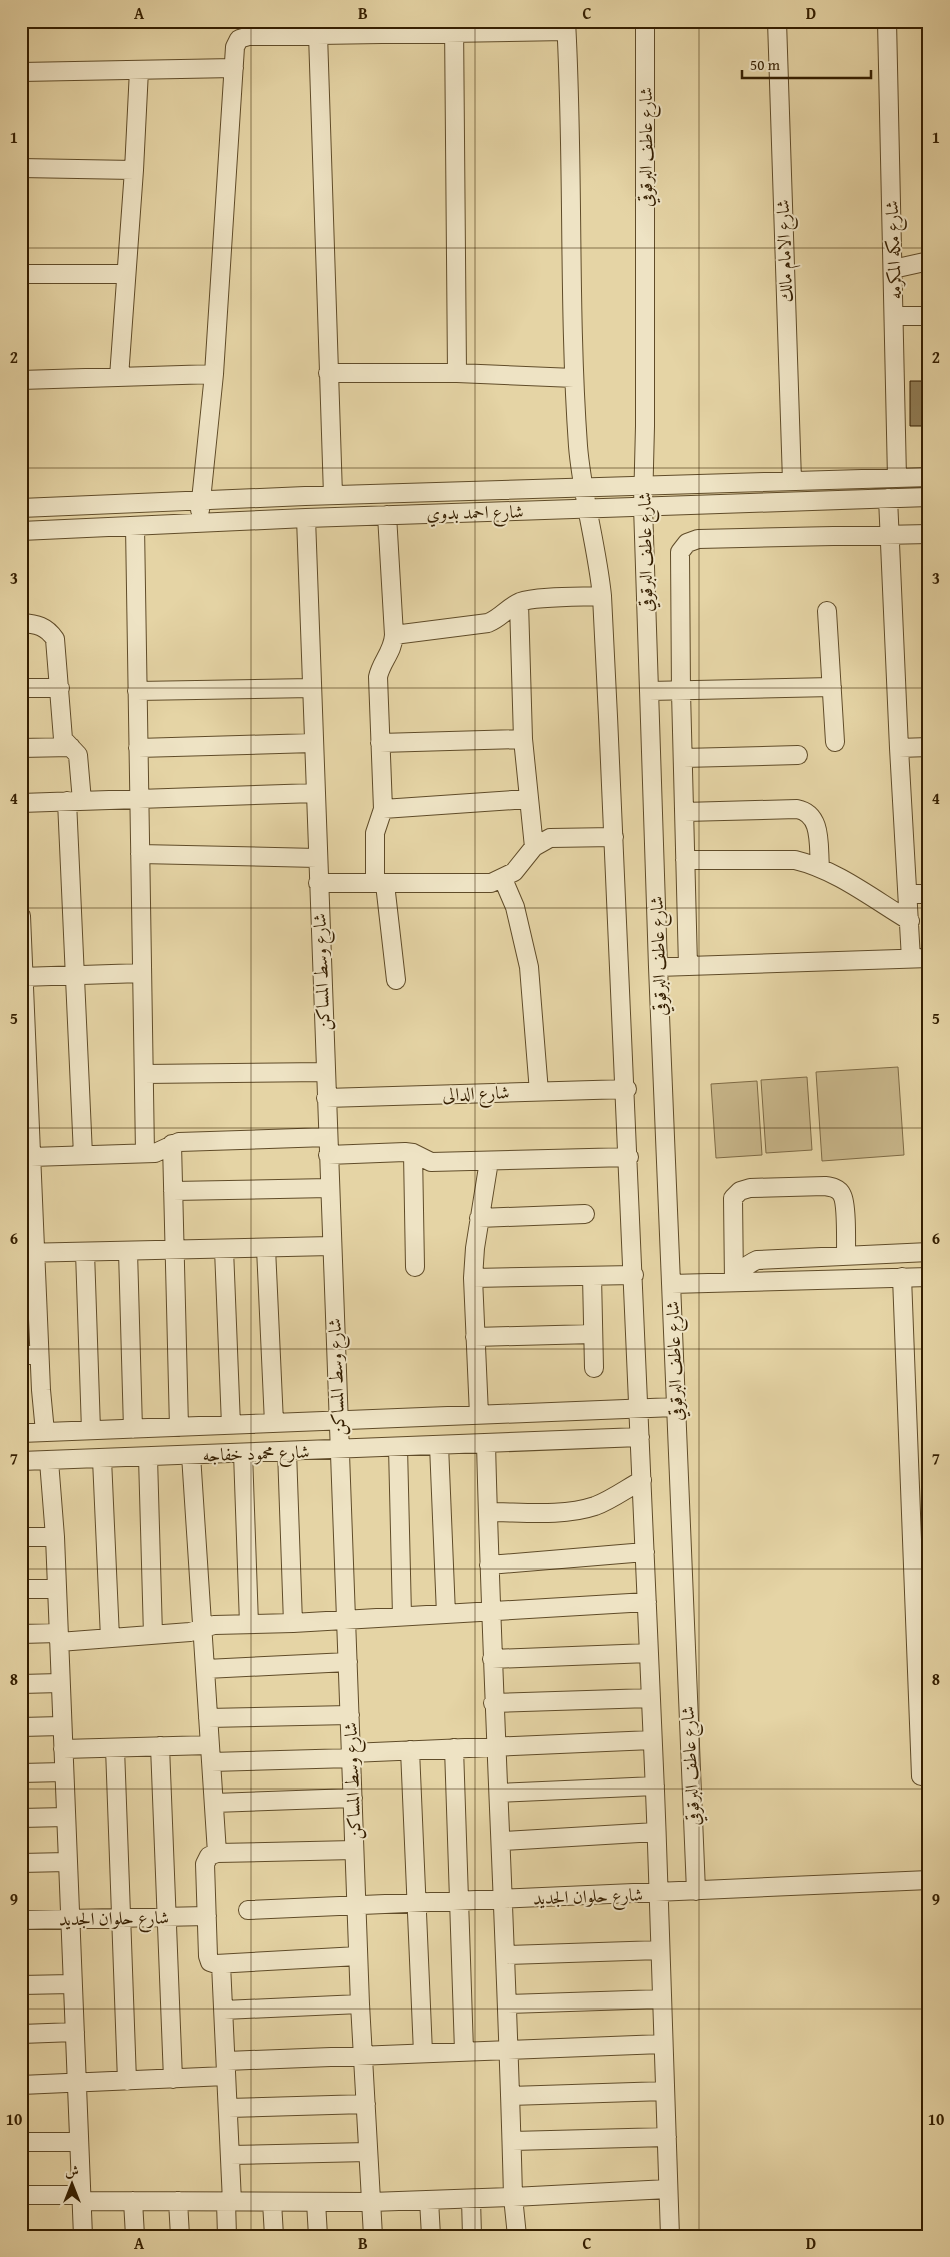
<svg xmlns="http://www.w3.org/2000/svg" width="950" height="2257" viewBox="0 0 950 2257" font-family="'Gentium Book Plus',Amiri,serif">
  <rect width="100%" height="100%" fill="#e5d4a5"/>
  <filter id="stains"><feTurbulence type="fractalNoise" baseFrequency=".004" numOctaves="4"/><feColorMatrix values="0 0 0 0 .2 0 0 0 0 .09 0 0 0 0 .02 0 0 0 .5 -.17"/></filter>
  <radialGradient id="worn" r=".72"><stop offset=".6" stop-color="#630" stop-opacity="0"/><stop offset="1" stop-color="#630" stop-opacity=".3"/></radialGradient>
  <path fill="#c7b589" stroke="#7e6a44" d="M898,1067L904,1155L822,1161L816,1072Z
    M807,1077L812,1150L766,1153L761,1080Z
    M757,1081L762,1155L716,1158L711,1084Z"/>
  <path fill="#907d56" stroke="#341e00" d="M910,381H929V426H910Z"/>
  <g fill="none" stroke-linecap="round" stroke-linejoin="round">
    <g stroke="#604c29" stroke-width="20">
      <path id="minor" d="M566,21C574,163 568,305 578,446C582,496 597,546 602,596C622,994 640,1392 655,1791C661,1939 664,2087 670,2236
        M645,21V426L643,506L658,967L696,1891
        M777,21L792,481
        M887,21L897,478
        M454,22L457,373
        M318,34L333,495
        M21,72L234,68
        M21,168L134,170
        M893,269L929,261
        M21,274H125
        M895,316H929
        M328,373H457L574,378
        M119,377L134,170L139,70
        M21,380L214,374
        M888,498L899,748L911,959
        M21,508L305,496L929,477
        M200,510L214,374L235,47L239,39L249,36L566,31
        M306,518L360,2004L373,2236
        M135,526L145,1153
        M21,531L306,518L929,497
        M519,603L523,739L534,847
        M827,611L835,742
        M21,623C37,624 46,626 55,639L63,739L78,755L82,801
        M394,635L488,623C501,618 508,607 520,602C536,596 583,597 602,596
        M21,688H60
        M137,691L312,688
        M649,691L832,687
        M380,743L523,739
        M21,748L71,747
        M138,748L313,743
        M899,748L929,747
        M683,758L798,755
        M67,801L83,1155
        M21,803L315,793
        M383,809L528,799
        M684,812L797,809C823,814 818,846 820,867
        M140,854L317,858
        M685,860H795C837,870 873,899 910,921
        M503,879L515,907L529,967L539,1092
        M318,883H491L514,872L534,847L550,838L614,837
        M375,883V833L383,809L378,677C381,662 393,652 394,635L387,515
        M385,884L396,980
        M908,894H929
        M21,916L41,1390L45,1432
        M688,966L681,692L680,552L687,543L698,539L929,534
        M658,967L929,958
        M21,977L142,973
        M144,1074L325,1072
        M326,1098L627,1089
        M172,1144L179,1427
        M413,1153L415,1267
        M328,1155L405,1152L413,1153L431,1162L629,1157
        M31,1157L155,1153L179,1142L327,1137
        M173,1191L329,1188
        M479,1218L585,1214
        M266,1248L274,1423
        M224,1249L231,1425
        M128,1251L133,1429
        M85,1252L91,1430
        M21,1253L331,1246
        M592,1276L594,1368
        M902,1277L921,1776
        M473,1278L634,1275
        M734,1282L733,1198L740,1191L750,1188L825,1186C832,1187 839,1188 842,1195C847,1204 846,1243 846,1256
        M734,1282C740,1271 746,1265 757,1260L929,1252
        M671,1284L929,1277
        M21,1302H37
        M475,1337L593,1334
        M21,1355H39
        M479,1415L473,1278L475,1248L489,1161
        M21,1433L675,1407
        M486,1443C492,1695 507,1946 513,2197L517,2236
        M439,1445L446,1614
        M398,1447L402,1616
        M287,1451L293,1623
        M243,1453L249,1624
        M191,1455L217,1853
        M148,1457L153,1635
        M102,1459L110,1638
        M21,1461L640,1437
        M49,1461L55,1537L83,2236
        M488,1512C522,1512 562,1517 595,1506C611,1500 626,1489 642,1480
        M21,1537H55
        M489,1565L645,1552
        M21,1589H57
        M21,1634L58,1633
        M59,1642L190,1632L214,1625L293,1623L647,1602
        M492,1659L649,1653
        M206,1669L348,1662
        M21,1684L60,1683
        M493,1703L650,1698
        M208,1718L350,1715
        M21,1727L62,1726
        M160,1746L173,2079
        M115,1748L127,2081
        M454,1748L464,2051
        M63,1749L210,1745
        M410,1750L423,2053
        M351,1753L652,1740
        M211,1762L351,1758
        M21,1773L64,1772
        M499,1793L655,1786
        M214,1803L353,1798
        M21,1818L66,1817
        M502,1841L656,1832
        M354,1850L217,1853L209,1856L205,1864L208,1956L210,1962L216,1964L358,1956
        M21,1863L67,1862
        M248,1910L929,1880
        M21,1920L207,1916
        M506,1955L660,1950
        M221,1964L232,2202
        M21,1985L72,1984
        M508,2004L662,1999
        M224,2010L360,2004
        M21,2034L75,2032
        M227,2061L662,2044
        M21,2085L226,2076
        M510,2096L665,2091
        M228,2108L366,2104
        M512,2141L667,2137
        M21,2142H79
        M230,2155L368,2152
        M21,2195H81
        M471,2199L472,2236
        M429,2200L431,2236
        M81,2201L371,2202L513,2197L668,2189
        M133,2201L135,2236
        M178,2201L180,2236
        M226,2202L227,2236
        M272,2202L274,2236
        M316,2202L318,2236"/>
    </g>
    <use href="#minor" stroke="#eee3c4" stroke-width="18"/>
  </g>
  <path fill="none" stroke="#341e00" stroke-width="1" stroke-opacity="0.55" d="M251,21V2236M475,21V2236M699,21V2236M21,248H929M21,468H929M21,688H929M21,908H929M21,1128H929M21,1349H929M21,1569H929M21,1789H929M21,2009H929"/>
  <g text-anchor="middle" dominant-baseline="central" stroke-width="4" stroke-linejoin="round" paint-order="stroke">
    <g font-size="18" fill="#341e00" stroke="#eee3c4">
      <text transform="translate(645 147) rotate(-90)">شارع عاطف البرقوقي</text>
      <text transform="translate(893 250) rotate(-92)">شارع مكه المكرمه</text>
      <text transform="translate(784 251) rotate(-92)">شارع الامام مالك</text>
      <text transform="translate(475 512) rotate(-1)">شارع احمد بدوي</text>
      <text transform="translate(645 552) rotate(-91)">شارع عاطف البرقوقي</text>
      <text transform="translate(658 956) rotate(-92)">شارع عاطف البرقوقي</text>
      <text transform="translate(321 972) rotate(-92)">شارع وسط المساكن</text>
      <text transform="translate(476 1093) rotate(-2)">شارع الدالى</text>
      <text transform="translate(674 1361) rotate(-92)">شارع عاطف البرقوقي</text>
      <text transform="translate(336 1377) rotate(-92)">شارع وسط المساكن</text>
      <text transform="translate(256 1453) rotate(-2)">شارع محمود خفاجه</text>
      <text transform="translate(690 1766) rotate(-93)">شارع عاطف البرقوقي</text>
      <text transform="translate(352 1781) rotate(-92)">شارع وسط المساكن</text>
      <text transform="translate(588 1896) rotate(-2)">شارع حلوان الجديد</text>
      <text transform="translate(114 1918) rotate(-1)">شارع حلوان الجديد</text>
    </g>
  </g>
  <rect width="950" height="2257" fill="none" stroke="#e5d4a5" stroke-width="55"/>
  <g transform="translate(72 2184)" stroke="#eee3c4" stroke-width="4" paint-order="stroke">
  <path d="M0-4L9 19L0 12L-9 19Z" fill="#341e00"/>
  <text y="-8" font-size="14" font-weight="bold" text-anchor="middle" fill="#341e00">ش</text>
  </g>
  <path d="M742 70v8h129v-8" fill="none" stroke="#341e00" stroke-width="2.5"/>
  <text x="750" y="70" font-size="15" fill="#341e00" stroke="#eee3c4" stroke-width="4" paint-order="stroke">50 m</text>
  <rect x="28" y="28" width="894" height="2202" fill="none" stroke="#341e00" stroke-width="2"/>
  <g font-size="16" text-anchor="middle" font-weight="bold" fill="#341e00">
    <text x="139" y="19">A</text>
    <text x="363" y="19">B</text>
    <text x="587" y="19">C</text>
    <text x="811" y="19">D</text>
    <text x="14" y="143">1</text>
    <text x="936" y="143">1</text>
    <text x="14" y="363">2</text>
    <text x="936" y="363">2</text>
    <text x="14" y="584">3</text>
    <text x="936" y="584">3</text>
    <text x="14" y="804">4</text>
    <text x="936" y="804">4</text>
    <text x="14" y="1024">5</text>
    <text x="936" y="1024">5</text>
    <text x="14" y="1244">6</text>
    <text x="936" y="1244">6</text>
    <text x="14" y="1464">7</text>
    <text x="936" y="1464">7</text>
    <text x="14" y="1685">8</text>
    <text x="936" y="1685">8</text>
    <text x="14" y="1905">9</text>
    <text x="936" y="1905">9</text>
    <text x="14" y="2125">10</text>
    <text x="936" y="2125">10</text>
    <text x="139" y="2249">A</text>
    <text x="363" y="2249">B</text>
    <text x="587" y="2249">C</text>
    <text x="811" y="2249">D</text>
  </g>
  <rect width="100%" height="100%" filter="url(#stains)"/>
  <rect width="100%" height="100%" fill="url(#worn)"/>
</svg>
